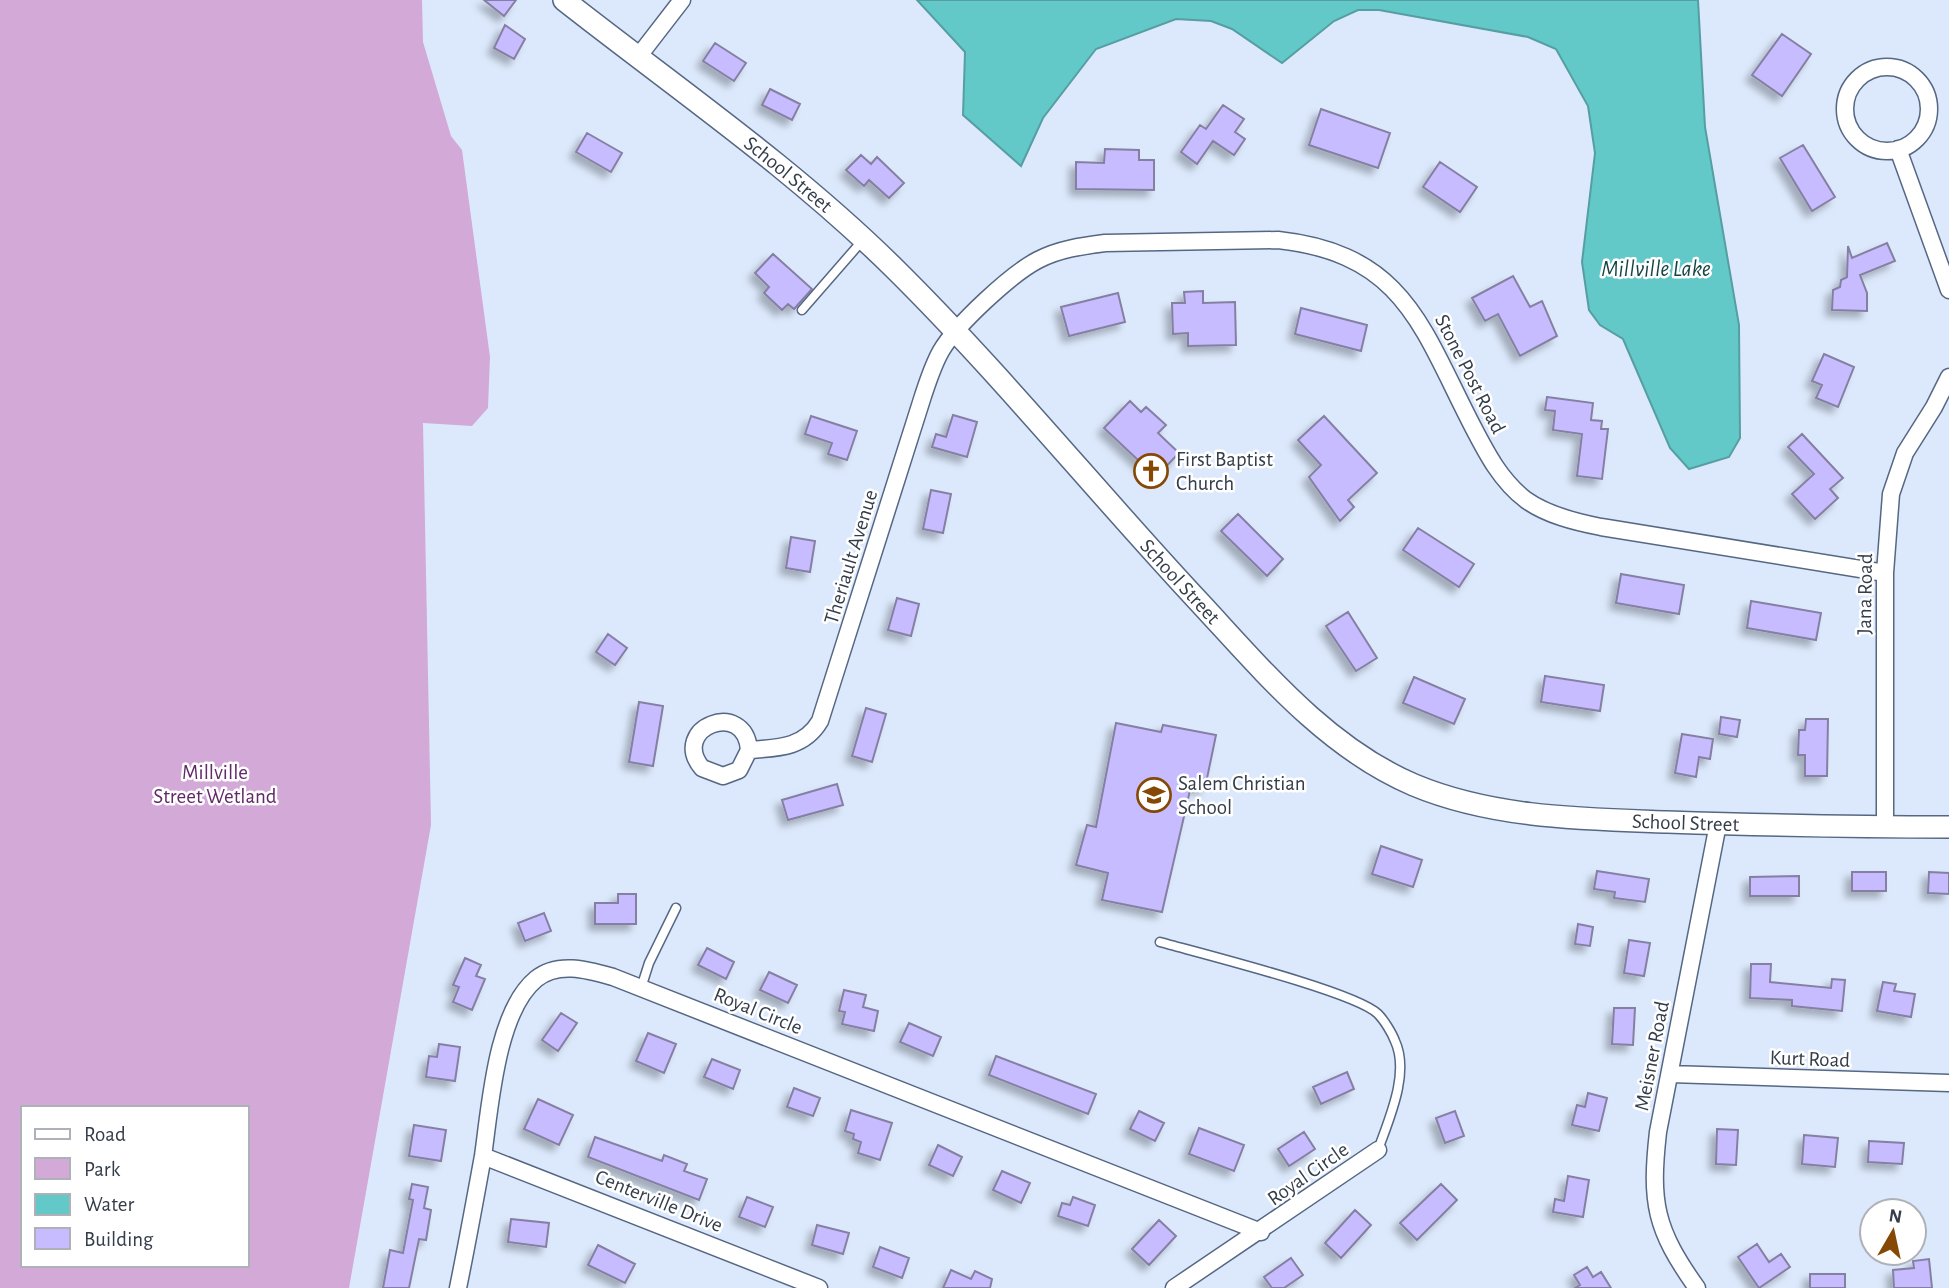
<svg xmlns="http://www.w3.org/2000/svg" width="1949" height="1288" viewBox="0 0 1949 1288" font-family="'Alegreya Sans',sans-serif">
  <defs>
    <filter id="shadow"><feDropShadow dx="-6" dy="6" stdDeviation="3.5" flood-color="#0004"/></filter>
  </defs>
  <rect width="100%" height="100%" fill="#dce9fc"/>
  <path fill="#d2a9d7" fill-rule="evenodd" d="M0,0H422L423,42L451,136L462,150L490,357L488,408L472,426L423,423L431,825L349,1288H0ZM23,1108H247V1265H23Z"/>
  <path fill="#63c8c8" stroke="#559ea2" stroke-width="2" d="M917,0H1698L1705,127L1739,325L1740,438L1729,457L1689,469L1670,448L1623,339L1600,325L1589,310L1582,262L1595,153L1588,106L1556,49L1528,37L1379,10H1358L1334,21L1282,63L1232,29L1211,21L1176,19L1096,49L1043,118L1021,166L963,115L965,52Z"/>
  <path fill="#c6bcff" stroke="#8580a2" stroke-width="2" filter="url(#shadow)" d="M484,0H516L504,16Z
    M505,25L525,39L514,59L494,48Z
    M1782,34L1811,54L1782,96L1752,75Z
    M715,43L746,63L734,81L703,61Z
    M770,89L800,104L792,120L762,105Z
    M1223,105L1244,119L1235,132L1245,139L1234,155L1213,141L1197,164L1181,152L1200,125L1206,129Z
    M1321,109L1390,133L1378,168L1309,145Z
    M587,133L622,153L611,172L576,152Z
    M1803,145L1835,197L1812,211L1780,158Z
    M1105,149L1139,150V160H1154V190L1076,189V162L1104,163Z
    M861,155L871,164L877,157L904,183L889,198L869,180L864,186L846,170Z
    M1440,162L1477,187L1460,212L1423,187Z
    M1887,243L1895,261L1860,275L1867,293V311L1832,310L1833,290L1840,287L1841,280L1847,277L1848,246L1852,258Z
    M773,254L812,289L794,309L788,304L782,310L764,293L769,287L755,273Z
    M1513,276L1530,307L1542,301L1557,336L1520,356L1498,314L1485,321L1472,298Z
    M1203,291V303L1235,302L1236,345L1188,346V333L1173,334L1172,303H1185L1184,292Z
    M1118,293L1125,322L1069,336L1061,307Z
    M1301,308L1367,325L1361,351L1295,334Z
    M1824,354L1854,367L1838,407L1816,398L1822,385L1812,381Z
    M1547,397L1593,403L1591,420L1602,421L1601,429H1608L1602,479L1577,476L1582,434L1553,430L1555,411L1545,410Z
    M1130,401L1141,412L1146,407L1166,425L1158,433L1179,453L1156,477L1104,428Z
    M953,415L977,422L967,457L932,447L936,434L946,437Z
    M811,416L857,431L847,460L828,454L832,443L805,434Z
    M1324,416L1377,473L1348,500L1354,507L1340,521L1309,477L1321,465L1298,440Z
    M1802,434L1843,478L1830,489L1838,498L1815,519L1792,494L1814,474L1788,447Z
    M931,490L951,494L943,533L923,529Z
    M1238,514L1283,559L1267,576L1221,531Z
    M1418,528L1474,564L1459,587L1403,550Z
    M791,537L815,541L810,572L786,568Z
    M1621,574L1684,585L1679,614L1616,603Z
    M897,598L919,604L911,636L888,630Z
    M1751,601L1821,613L1816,640L1747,628Z
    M1348,612L1377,658L1356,671L1326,626Z
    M608,634L627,648L615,665L596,652Z
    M1545,676L1604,685L1600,711L1541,702Z
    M1414,677L1465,699L1454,724L1403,703Z
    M639,702L663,706L653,766L629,762Z
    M866,708L886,714L872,762L852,756Z
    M1721,717L1740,720L1737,737L1719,734Z
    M1806,719H1828L1827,776H1805V755H1798L1799,730H1805Z
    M1116,723L1161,732L1163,725L1216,735L1205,788L1191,786L1162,912L1102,900L1108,873L1076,865L1087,825L1096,827Z
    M1682,734L1713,739L1710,759L1699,757L1696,777L1675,773Z
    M837,784L843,805L788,820L782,800Z
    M1381,846L1422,860L1413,887L1372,874Z
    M1597,871L1649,879L1645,902L1614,898L1615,892L1594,889Z
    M1852,872H1886V891H1852Z
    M1929,872L1949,873V894L1928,893Z
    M1799,876V896H1750V877Z
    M618,894H636V924H595V903H618Z
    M544,913L551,931L525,941L518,923Z
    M1578,924L1593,927L1590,946L1575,944Z
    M1629,940L1650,943L1644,976L1624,973Z
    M707,948L734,962L726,979L698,965Z
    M465,958L481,965L476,976L485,979L472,1010L453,1002L459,987L453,985Z
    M1751,964H1771L1770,982L1831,988L1832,979L1845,980L1842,1011L1792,1006V1000L1750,998Z
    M769,972L797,985L788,1003L760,990Z
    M1883,982L1896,984L1894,991L1915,994L1911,1017L1877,1011Z
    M844,990L866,995L863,1007L878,1011L874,1031L842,1024L845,1012L839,1011Z
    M1614,1008H1635L1633,1045L1612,1044Z
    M561,1013L577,1023L558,1051L542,1040Z
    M909,1023L941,1037L933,1056L900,1042Z
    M648,1033L676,1044L664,1073L636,1061Z
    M439,1044L460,1047L455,1081L426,1077L429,1056L437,1057Z
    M996,1056L1096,1094L1088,1114L989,1075Z
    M712,1059L740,1070L733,1089L704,1077Z
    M1347,1072L1354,1089L1321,1104L1313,1087Z
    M794,1088L820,1098L813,1116L787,1107Z
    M1588,1093L1607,1098L1599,1131L1572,1125L1577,1105L1585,1107Z
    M538,1099L573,1115L559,1145L524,1129Z
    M851,1110L892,1123L880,1160L858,1153L861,1142L853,1139L854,1134L845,1131Z
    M1139,1111L1164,1123L1155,1141L1130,1129Z
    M1455,1111L1464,1136L1445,1143L1436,1118Z
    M414,1125L446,1130L441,1161L409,1156Z
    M1199,1128L1244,1145L1234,1171L1189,1154Z
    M1717,1129L1738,1130L1736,1165L1716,1164Z
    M1304,1132L1315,1149L1289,1166L1278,1149Z
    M1804,1135L1838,1138L1835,1167L1802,1164Z
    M595,1137L662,1161L664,1155L687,1164L684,1171L707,1179L699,1200L588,1157Z
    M1869,1141L1904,1143L1902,1164L1868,1162Z
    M938,1145L962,1157L953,1176L929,1165Z
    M1002,1171L1030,1183L1021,1203L993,1190Z
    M1568,1176L1589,1180L1583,1217L1553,1212L1555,1199L1564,1201Z
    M412,1184L428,1187L424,1208L431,1210L426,1240L419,1239L409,1288H383L390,1250L403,1253L413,1200L409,1199Z
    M1441,1184L1457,1200L1417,1240L1400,1223Z
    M747,1197L773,1207L765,1227L739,1217Z
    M1073,1197L1095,1205L1088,1226L1058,1216L1062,1203L1070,1205Z
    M1355,1210L1371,1225L1341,1258L1325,1243Z
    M511,1219L549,1223L546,1247L508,1242Z
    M1159,1220L1176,1236L1149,1265L1132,1249Z
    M817,1225L849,1233L843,1254L812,1245Z
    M1757,1244L1769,1262L1781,1254L1790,1267L1759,1288L1738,1257Z
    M598,1245L635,1264L625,1283L588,1265Z
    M880,1247L909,1258L902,1278L873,1267Z
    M1291,1258L1303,1275L1284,1288H1272L1264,1277Z
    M1929,1259L1932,1288H1894L1893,1270L1914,1268L1913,1261Z
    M1587,1267L1593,1277L1601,1272L1611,1288H1575L1580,1285L1574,1275Z
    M951,1270L971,1279L975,1271L992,1279L990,1288H943Z
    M1810,1274H1845V1288H1810Z"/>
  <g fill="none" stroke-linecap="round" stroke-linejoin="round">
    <g stroke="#556783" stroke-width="11">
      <path id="lane" d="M802,310L862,241
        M1160,942C1199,953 1356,992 1378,1014C1384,1020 1392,1033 1395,1041C1410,1073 1389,1119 1378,1150
        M641,988L649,963L676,908"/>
    </g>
    <g stroke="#556783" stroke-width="19">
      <path id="street" d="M638,57L682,0
        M1845 109a42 42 0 1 1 84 0a42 42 0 1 1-84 0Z
        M1898,149L1949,290
        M749,750L739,770L723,776L702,768C669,728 745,698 749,750C778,748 804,748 820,721L923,396C928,381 933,365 941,351C956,325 1011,274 1038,260C1059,249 1082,246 1105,243L1278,240C1405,254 1422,329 1473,427C1487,454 1501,481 1526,500C1547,515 1575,522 1601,527L1885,573
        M1885,827V573L1891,494L1905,453L1934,407L1949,377
        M1670,1074L1949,1083
        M483,1156L819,1288
        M458,1288C467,1244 475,1200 483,1156C490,1108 496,1012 536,979C558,961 588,970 613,977L1261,1232
        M1174,1288L1378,1150
        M1697,1288C1655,1229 1650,1203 1658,1132L1718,824"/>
    </g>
    <g stroke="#556783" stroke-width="24">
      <g id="secondary">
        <path id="s1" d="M564,0C676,88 793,168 895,269C1002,375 1098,494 1201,604C1264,672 1327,748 1414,785C1493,818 1583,819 1667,822C1761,825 1855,827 1949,827"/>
      </g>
    </g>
    <use href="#lane" stroke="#fff" stroke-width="8"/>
    <use href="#street" stroke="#fff" stroke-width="16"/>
    <use href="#secondary" stroke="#fff" stroke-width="21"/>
  </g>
  <defs>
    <g id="church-ring" transform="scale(1.75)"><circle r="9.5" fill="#fff" stroke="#854805" stroke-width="1.5"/><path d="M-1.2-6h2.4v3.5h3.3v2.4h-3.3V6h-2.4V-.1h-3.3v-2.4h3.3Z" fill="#854805"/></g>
    <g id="school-ring" transform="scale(1.75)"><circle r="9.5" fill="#fff" stroke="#854805" stroke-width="1.5"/><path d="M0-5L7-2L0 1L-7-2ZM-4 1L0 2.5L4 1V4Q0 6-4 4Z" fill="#854805"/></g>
  </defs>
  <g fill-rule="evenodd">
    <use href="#church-ring" x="1151" y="471"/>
    <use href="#school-ring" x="1154" y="795"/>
  </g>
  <g text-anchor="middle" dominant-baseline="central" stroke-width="5" stroke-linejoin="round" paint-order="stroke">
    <g font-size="21" fill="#343d4a" stroke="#fff">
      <text stroke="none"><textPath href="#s1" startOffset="284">School Street</textPath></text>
      <text transform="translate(1470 374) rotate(63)">Stone Post Road</text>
      <text transform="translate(851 557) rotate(-73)">Theriault Avenue</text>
      <text stroke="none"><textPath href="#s1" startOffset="850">School Street</textPath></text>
      <text transform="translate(1865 594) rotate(-89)">Jana Road</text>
      <text stroke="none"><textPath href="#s1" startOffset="1438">School Street</textPath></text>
      <text transform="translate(758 1011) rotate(22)">Royal Circle</text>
      <text transform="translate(1652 1056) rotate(-79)">Meisner Road</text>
      <text transform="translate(1810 1059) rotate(2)">Kurt Road</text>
      <text transform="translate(1308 1174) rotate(-35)">Royal Circle</text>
      <text transform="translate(659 1201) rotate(22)">Centerville Drive</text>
    </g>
    <g font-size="21" fill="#343d4a" stroke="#fff" text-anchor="start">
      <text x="1176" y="459">First Baptist<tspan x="1176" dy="24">Church</tspan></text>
      <text x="1178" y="783">Salem Christian<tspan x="1178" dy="24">School</tspan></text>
    </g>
    <g font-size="21" fill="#63286a" stroke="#fff">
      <text x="215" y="772">Millville<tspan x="215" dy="24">Street Wetland</tspan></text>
    </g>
    <g font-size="23" font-style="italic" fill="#164544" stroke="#fff">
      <text x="1656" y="269">Millville Lake</text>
    </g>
  </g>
  <rect x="21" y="1106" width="228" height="161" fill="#ffffff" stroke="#aeb1b7" stroke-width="2"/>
  <rect x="35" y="1129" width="35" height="10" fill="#ffffff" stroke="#aeb1b7" stroke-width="2"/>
  <text x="84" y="1141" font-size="21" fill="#343d4a">Road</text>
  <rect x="35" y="1158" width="35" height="21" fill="#d2a9d7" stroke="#aeb1b7" stroke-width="2"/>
  <text x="84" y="1176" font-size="21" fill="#343d4a">Park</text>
  <rect x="35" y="1194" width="35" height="21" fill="#63c8c8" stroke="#aeb1b7" stroke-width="2"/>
  <text x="84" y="1211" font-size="21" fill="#343d4a">Water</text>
  <rect x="35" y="1228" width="35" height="21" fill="#c6bcff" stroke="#aeb1b7" stroke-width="2"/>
  <text x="84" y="1246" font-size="21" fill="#343d4a">Building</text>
  <g transform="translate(1893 1232) rotate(9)"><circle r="33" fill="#ffffff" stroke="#aeb1b7" stroke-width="2"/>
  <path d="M0-5L12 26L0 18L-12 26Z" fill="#854805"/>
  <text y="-10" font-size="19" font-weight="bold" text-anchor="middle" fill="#343d4a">N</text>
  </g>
</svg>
